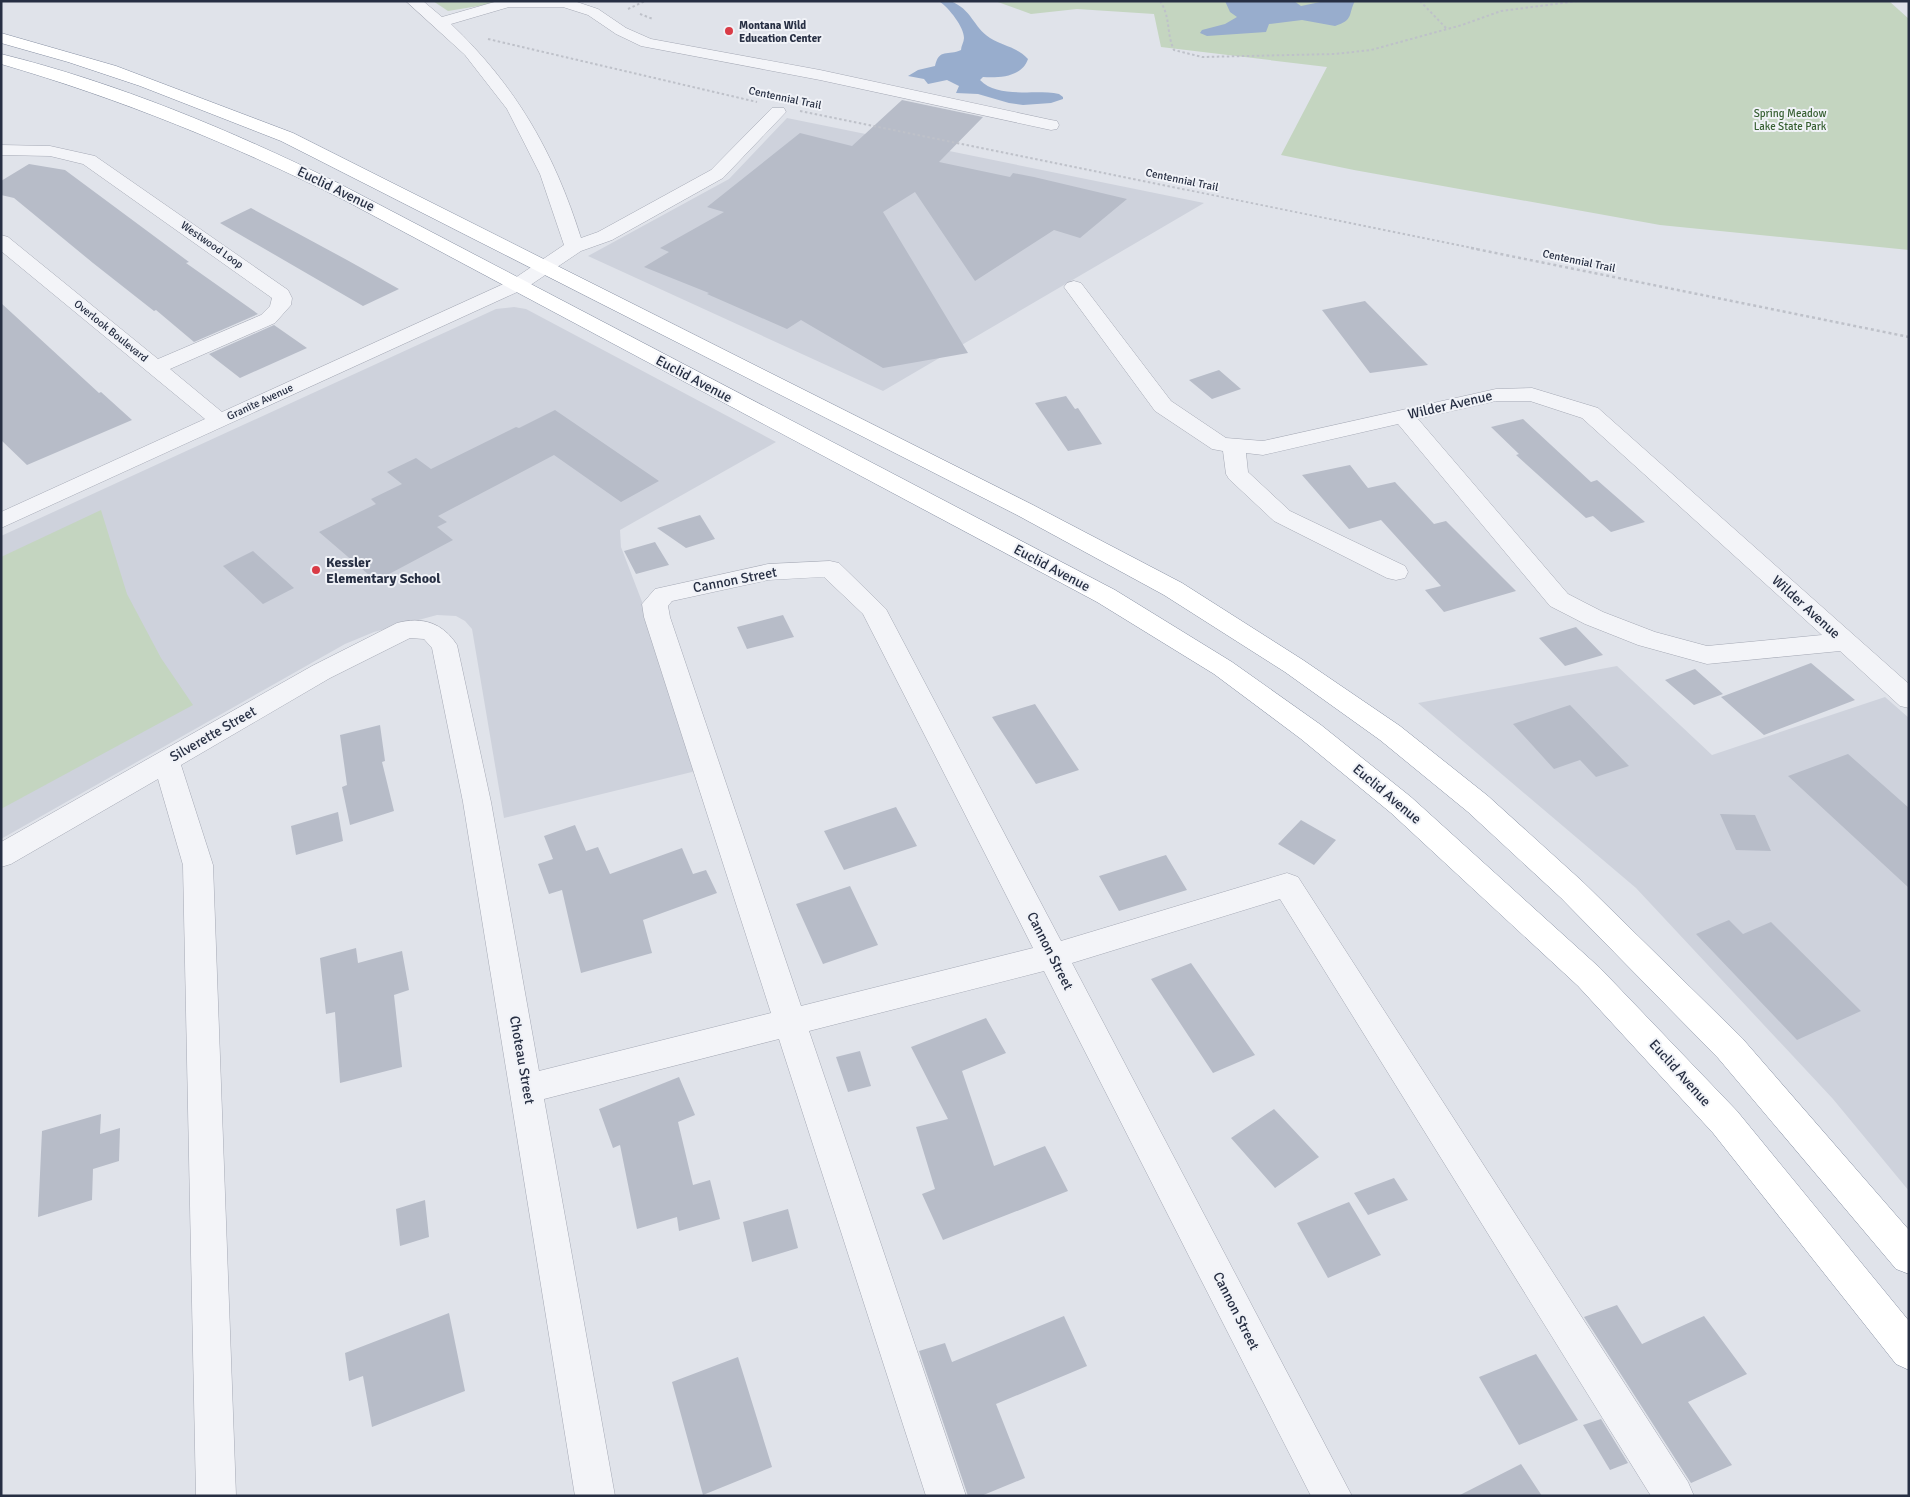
<svg xmlns="http://www.w3.org/2000/svg" width="1910" height="1497" viewBox="0 0 1910 1497" font-family="Signika,sans-serif">
  <rect width="100%" height="100%" fill="#e0e3ea"/>
  <path fill="#ced2dc" d="M787,118L1204,203L883,391L588,256L729,179Z
    M514,307L526,309L776,442L620,530L621,547L649,620L696,771L504,818L472,629L465,621L456,616L437,615L374,632L345,644L1,839V536L496,309Z
    M1617,666L1712,755L1885,697L1909,718V1191L1833,1099L1636,888L1418,703Z"/>
  <path fill="#c4d5c0" d="M433,1H509L448,11Z
    M995,1H1889L1909,19V250L1660,225L1354,170L1281,155L1327,67L1161,47L1154,14L1077,9L1031,14Z
    M101,510L127,594L161,658L193,705L1,809V557Z"/>
  <path fill="#98adcd" d="M950,1C972,9 973,27 990,38C1003,46 1017,47 1028,59C1022,77 999,78 983,77L980,80C998,99 1036,89 1059,94L1063,97V99L1051,103L1023,105L1009,103L978,94L956,93L959,86L947,80L928,84L924,79L908,76L918,70L935,66C939,48 948,56 961,50C961,46 964,42 964,38C964,27 949,8 940,2Z
    M1225,1H1294L1301,6L1325,1H1355C1348,14 1354,20 1335,26L1302,20L1269,24L1266,32L1207,36L1200,33L1202,30L1225,24L1237,17L1230,12Z"/>
  <path fill="#b7bcc8" d="M902,100L983,117L939,162L1010,177L1013,173L1034,177L1127,199L1080,238L1054,230L975,281L915,192L883,212L968,353L883,368L801,320L787,329L707,294L709,293L644,267L669,252L660,248L724,212L707,207L800,133L852,146Z
    M29,164L65,170L189,262L186,263L258,314L194,342L156,310L154,311L93,263L14,198L1,195V181Z
    M251,208L347,260L399,289L363,306L220,223Z
    M1365,301L1428,365L1370,373L1322,310Z
    M1,303L99,393L101,392L132,420L27,465L1,440Z
    M274,325L307,348L240,378L209,354Z
    M1219,370L1241,389L1212,399L1189,380Z
    M1066,396L1075,409L1078,408L1102,444L1068,451L1035,403Z
    M555,410L659,481L621,502L554,455L438,516L447,522L437,527L453,540L376,581L319,532L376,504L371,499L402,484L387,472L416,458L431,469L516,427L519,428Z
    M1523,419L1591,482L1597,480L1645,522L1611,532L1593,516L1586,518L1516,455L1519,454L1491,427Z
    M1350,465L1368,488L1395,482L1434,524L1446,521L1516,591L1444,612L1425,590L1441,586L1381,520L1349,529L1302,475Z
    M700,515L715,539L686,548L657,528Z
    M655,542L669,565L636,574L624,551Z
    M253,551L294,588L263,604L223,566Z
    M783,615L794,637L747,649L737,627Z
    M1576,627L1603,655L1565,666L1539,638Z
    M1811,663L1855,700L1764,735L1721,697Z
    M1695,669L1723,694L1694,705L1665,680Z
    M1035,704L1079,770L1036,784L992,717Z
    M1570,705L1629,766L1596,777L1580,760L1554,769L1513,724Z
    M380,725L385,761L382,762L394,811L350,825L342,787L347,785L340,735Z
    M1848,754L1909,808V888L1788,776Z
    M896,807L917,846L844,870L824,831Z
    M338,812L343,841L296,855L291,826Z
    M1720,814L1755,815L1771,851L1736,850Z
    M1301,820L1336,840L1314,865L1278,844Z
    M575,825L586,851L598,847L610,874L682,848L693,874L706,870L717,893L643,920L652,953L581,973L562,890L549,894L538,864L553,859L544,836Z
    M1166,855L1187,890L1119,911L1099,876Z
    M850,886L878,945L823,964L796,904Z
    M1729,920L1743,934L1771,922L1861,1011L1797,1040L1696,934Z
    M356,948L358,963L402,951L409,990L394,995L402,1067L340,1083L335,1012L326,1014L320,958Z
    M1191,963L1255,1055L1213,1073L1151,979Z
    M986,1018L1006,1053L962,1071L994,1166L1045,1146L1068,1191L943,1240L922,1194L935,1189L916,1127L948,1119L911,1047Z
    M860,1051L871,1086L848,1092L836,1057Z
    M679,1077L695,1115L678,1122L693,1185L710,1180L720,1219L679,1231L677,1217L637,1229L620,1145L613,1148L599,1109Z
    M1274,1109L1319,1157L1275,1188L1231,1138Z
    M101,1114L100,1134L120,1128L119,1161L93,1169L92,1200L38,1217L42,1131Z
    M1394,1178L1408,1200L1368,1215L1354,1193Z
    M425,1200L429,1237L400,1246L396,1209Z
    M1349,1202L1381,1255L1328,1278L1297,1223Z
    M788,1209L798,1248L752,1262L743,1222Z
    M1617,1305L1642,1344L1704,1316L1747,1374L1688,1402L1732,1465L1691,1483L1584,1317Z
    M449,1313L465,1391L372,1427L363,1376L349,1381L345,1353Z
    M1064,1316L1087,1366L996,1404L1025,1478L981,1496H968L919,1351L945,1343L952,1362Z
    M1536,1354L1578,1420L1519,1445L1479,1377Z
    M738,1357L772,1467L703,1495L672,1382Z
    M1601,1419L1628,1463L1610,1470L1583,1425Z
    M1521,1464L1542,1496H1458Z"/>
  <g fill="none" stroke-linecap="round" stroke-linejoin="round">
    <g stroke="#a5a9b5" stroke-width="1">
      <path id="minor" d="M406,1H423L442,17L498,1H574L598,9L626,28L651,39L820,70L1051,120L1057,121L1059,125L1057,129L1051,130L820,80L641,46L616,34L588,15L563,7H509L451,24C516,86 554,152 581,238L598,232L711,170L772,108H784L786,112L723,178L612,240L581,251L526,288L1,528V512L205,419L1,251V235L8,237L158,359L261,315L270,306L272,298L83,164L50,156L1,155V145L50,146L95,156L288,290L292,298L291,305L275,323L170,369L222,412L512,280L564,245L540,174L507,109L465,55Z
        M1074,281L1081,283L1171,401L1226,438L1263,441L1496,389L1532,388L1598,408L1909,684V708L1900,706L1840,651L1707,664L1638,645L1585,624L1550,606L1398,424L1263,455L1246,453L1248,472L1290,511L1405,566L1408,572L1405,578L1396,580L1387,578L1274,521L1229,479L1226,474L1223,451L1212,449L1155,411L1064,287L1067,283ZM1496,401H1530L1582,418L1822,635L1707,646L1655,632L1603,612L1568,594L1418,419Z
        M830,561L839,563L886,609L1061,941L1287,873L1298,877L1688,1482L1694,1496H1651L1280,899L1072,963L1352,1496H1311L1044,971L809,1031L966,1496H926L779,1039L544,1099L615,1496H575L463,802L432,648L424,639L410,638L330,678L181,765L213,865L236,1496H196L183,865L158,779L11,864L1,867V842L312,666L397,623C422,616 443,623 457,645L491,802L539,1071L771,1013L644,617L642,604L655,589L664,587L768,564ZM824,577L863,614L1033,948L801,1006L670,617L668,606L672,601L768,580Z"/>
    </g>
    <g stroke="#868fa2" stroke-width="1">
      <path id="highway" d="M1,33L116,66L293,133L1033,505L1182,583L1303,660L1400,726L1488,796L1583,882L1742,1038L1909,1230V1274L1896,1269L1718,1058L1561,898L1468,812L1380,740L1285,672L1164,595L1017,515L281,141L140,86L68,62L1,43Z
        M1,54C118,83 230,130 338,183L1115,590L1232,662L1321,725L1411,797L1600,968L1737,1111L1909,1321V1370L1896,1364L1713,1133L1578,986L1391,813L1301,739L1214,674L1097,602L346,201C234,145 121,99 1,64Z"/>
    </g>
    <path stroke="#bec1c9" stroke-width="2" stroke-dasharray="2.5 2.5" stroke-linecap="butt" d="M1160,1C1171,17 1166,33 1174,50L1202,57L1335,54L1371,50L1462,25L1501,11L1578,1
      M1420,1L1446,28
      M628,9L645,1
      M640,14L653,19
      M488,39L757,102
      M800,111L1477,249"/>
    <path stroke="#bec1c9" stroke-width="2.5" stroke-dasharray="3 3" stroke-linecap="butt" d="M1471,248L1909,337"/>
    <use href="#minor" fill="#f3f4f8" fill-rule="evenodd"/>
    <use href="#highway" fill="#fff" fill-rule="evenodd"/>
  </g>
  <g fill="#d93b46" stroke="#f0f2f7" stroke-width="2">
    <circle cx="729" cy="31" r="5"/>
    <circle cx="316" cy="570" r="5"/>
  </g>
  <g text-anchor="middle" dominant-baseline="central" stroke-width="4" stroke-linejoin="round" paint-order="stroke">
    <g font-size="11" font-weight="bold" fill="#272f43" stroke="#f0f2f7" text-anchor="start">
      <text x="739" y="25">Montana Wild<tspan x="739" dy="13">Education Center</tspan></text>
    </g>
    <g font-size="11" fill="#272f43" stroke="#f0f2f7">
      <text transform="translate(785 98) rotate(12)">Centennial Trail</text>
      <text transform="translate(1182 180) rotate(12)">Centennial Trail</text>
      <text transform="translate(212 245) rotate(35)">Westwood Loop</text>
      <text transform="translate(1579 261) rotate(12)">Centennial Trail</text>
      <text transform="translate(111 331) rotate(39)">Overlook Boulevard</text>
      <text transform="translate(260 402) rotate(-25)">Granite Avenue</text>
    </g>
    <g font-size="11" fill="#386033" stroke="#f0f2f7">
      <text x="1790" y="113">Spring Meadow<tspan x="1790" dy="13">Lake State Park</tspan></text>
    </g>
    <g font-size="14" fill="#272f43" stroke="#f0f2f7">
      <text transform="translate(336 189) rotate(26)">Euclid Avenue</text>
      <text transform="translate(694 379) rotate(28)">Euclid Avenue</text>
      <text transform="translate(1450 405) rotate(-13)">Wilder Avenue</text>
      <text transform="translate(1052 568) rotate(28)">Euclid Avenue</text>
      <text transform="translate(735 580) rotate(-11)">Cannon Street</text>
      <text transform="translate(1806 607) rotate(42)">Wilder Avenue</text>
      <text transform="translate(213 734) rotate(-30)">Silverette Street</text>
      <text transform="translate(1387 794) rotate(40)">Euclid Avenue</text>
      <text transform="translate(1050 951) rotate(63)">Cannon Street</text>
      <text transform="translate(522 1060) rotate(80)">Choteau Street</text>
      <text transform="translate(1680 1073) rotate(48)">Euclid Avenue</text>
      <text transform="translate(1236 1311) rotate(63)">Cannon Street</text>
    </g>
    <g font-size="14" font-weight="bold" fill="#272f43" stroke="#f0f2f7" text-anchor="start">
      <text x="326" y="562">Kessler<tspan x="326" dy="16">Elementary School</tspan></text>
    </g>
  </g>
  <rect width="1910" height="1497" fill="none" stroke="#272f43" stroke-width="5"/>
</svg>
